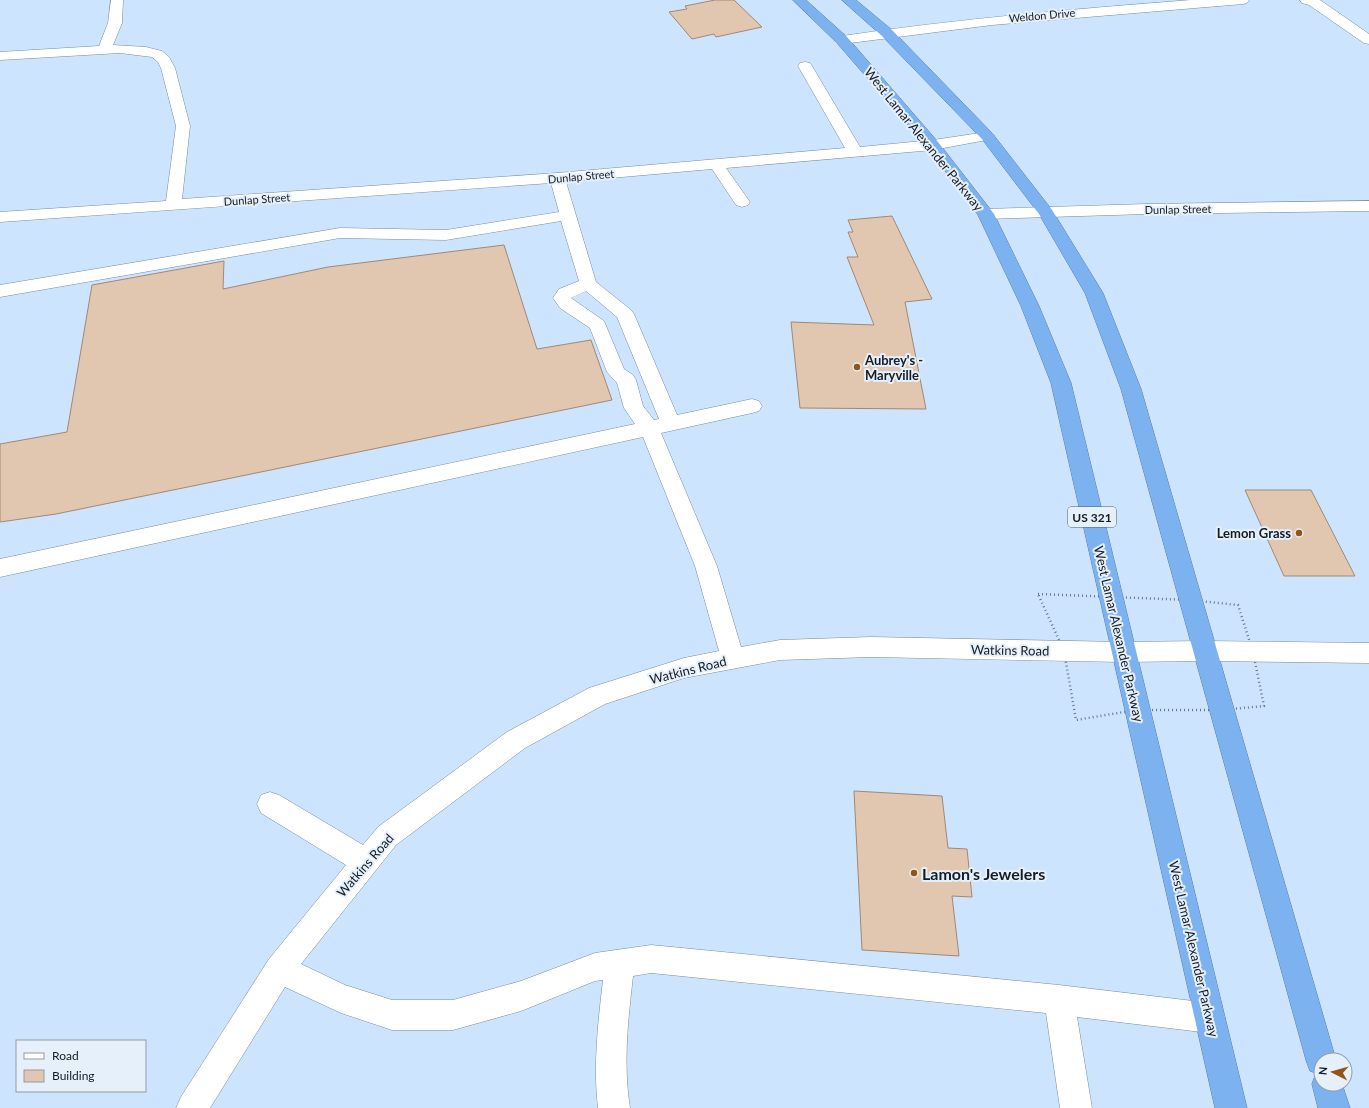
<svg xmlns="http://www.w3.org/2000/svg" width="1369" height="1108" viewBox="0 0 1369 1108" font-family="Lato,sans-serif">
  <rect width="100%" height="100%" fill="#cde4fe"/>
  <path fill="#e2c7b0" stroke="#a18873" d="M715,0H734L762,27L716,37L714,34L692,39L669,12L687,9L685,6Z
    M892,216L932,299L905,302L926,409L800,408L791,322L874,325L847,257H858L848,232H853L848,220Z
    M504,245L537,349L591,340L612,400L56,514L0,522V444L67,432L92,285L224,261L223,289L328,267Z
    M1245,490H1311L1355,576H1284Z
    M854,791L942,796L948,848L967,849L972,897L952,896L959,956L862,950Z"/>
  <g fill="none" stroke-linecap="round" stroke-linejoin="round">
    <g stroke="#768aa2" stroke-width="1">
      <path id="minor" d="M111,0H123L122,23L113,45L146,47L162,51L169,57L175,68L190,126L182,199L557,173L845,148L798,66L800,63L805,62L810,63L812,66L860,147L933,140L987,132L992,133L994,136L992,139L933,150L726,168L750,202L748,205L742,207L736,205L712,169L566,182L596,282L631,310L634,314L677,415L752,399L759,401L762,406L759,411L752,413L661,433L717,566L741,647L780,640L871,637L1123,642L1204,641L1369,643V663L1204,661L1123,662L871,657L780,660L684,678L605,704L525,748L396,845L301,964L345,985L392,1000H453L521,981L595,953L651,945L1059,985L1210,1003L1221,1007L1225,1018L1221,1029L1210,1033L1077,1017L1092,1108H1060L1046,1013L651,973L633,976C628,1020 623,1063 630,1108H598C593,1065 598,1023 603,980L595,981L521,1011L453,1030H392L341,1013L285,987L210,1108H176L181,1097L269,959L346,865L261,813L257,804L261,795L270,792L279,795L363,845L378,827L507,732L589,688L684,658L719,651L695,566L643,437L0,577V559L635,424L624,408L617,383L607,372L590,328L560,308L553,298L559,289L579,281L561,221L446,240L340,238L0,297V285L340,228L446,230L559,212L551,183L0,222V212L166,201L176,126L161,68L158,62L152,57L120,53L0,60V52L99,46L108,23ZM586,291L617,317L659,419L654,420L643,406L636,380L633,375L624,369L604,321L571,298Z
        M1191,0H1249L1247,3L1243,4L992,25L842,44L837,43L835,40L837,37L842,36C958,19 1075,9 1191,0Z
        M1300,0H1320L1369,34V44L1364,43L1309,5L1302,3Z
        M1369,201V211L1146,214L986,219L980,217L978,214L980,211L986,209L1146,204Z"/>
    </g>
    <g stroke="#587ea9" stroke-width="1">
      <path id="highway" d="M793,0H806L847,37L938,142L994,214L1039,306L1071,383L1247,1108H1215L1051,383L1021,306L978,215L928,148L837,43Z
        M842,0H856L892,30L992,133L1052,210L1103,293L1141,389L1336,1060H1321V1084H1342L1350,1108H1318L1312,1084L1316,1073L1310,1071L1306,1060L1121,389L1085,293L1039,214L982,139L882,36Z"/>
    </g>
    <path stroke="#6a7889" stroke-width="2.5" stroke-dasharray="1 3" stroke-linecap="butt" d="M1038,594L1190,600L1238,605L1253,652L1264,706L1221,710H1136L1076,720L1064,651Z"/>
    <use href="#minor" fill="#fff" fill-rule="evenodd"/>
    <use href="#highway" fill="#7db2f0" fill-rule="evenodd"/>
  </g>
  <g fill="#915614" stroke="#e6f0fa" stroke-width="1.5">
    <circle cx="857" cy="367" r="4"/>
    <circle cx="1299" cy="533" r="4"/>
    <circle cx="914" cy="873" r="4"/>
  </g>
  <g text-anchor="middle" dominant-baseline="central" stroke-width="4" stroke-linejoin="round" paint-order="stroke">
    <g font-size="11" fill="#141c25" stroke="#e6f0fa">
      <text transform="translate(1042 15) rotate(-5)">Weldon Drive</text>
      <text transform="translate(581 176) rotate(-5)">Dunlap Street</text>
      <text transform="translate(257 199) rotate(-4)">Dunlap Street</text>
      <text transform="translate(1178 209) rotate(-1)">Dunlap Street</text>
    </g>
    <rect fill="#e6f0fa" stroke="#535c65" stroke-width="1" x="1068" y="507" width="48" height="20" rx="3"/>
    <g font-size="12" font-weight="bold" fill="#141c25">
      <text x="1092" y="517">US 321</text>
    </g>
    <g font-size="13" fill="#141c25" stroke="#e6f0fa">
      <text transform="translate(924 139) rotate(51)">West Lamar Alexander Parkway</text>
      <text transform="translate(1119 634) rotate(77)">West Lamar Alexander Parkway</text>
      <text transform="translate(1010 650) rotate(1)">Watkins Road</text>
      <text transform="translate(688 670) rotate(-14)">Watkins Road</text>
      <text transform="translate(365 865) rotate(-49)">Watkins Road</text>
      <text transform="translate(1194 949) rotate(77)">West Lamar Alexander Parkway</text>
    </g>
    <g font-size="13" font-weight="bold" fill="#141c25" stroke="#e6f0fa" text-anchor="start">
      <text x="865" y="360">Aubrey's -<tspan x="865" dy="15">Maryville</tspan></text>
      <text x="1291" y="533" text-anchor="end">Lemon Grass</text>
    </g>
    <g font-size="16" font-weight="bold" fill="#141c25" stroke="#e6f0fa" text-anchor="start">
      <text x="922" y="873">Lamon's Jewelers</text>
    </g>
  </g>
  <rect x="16" y="1040" width="130" height="52" fill="#e6f0fa" stroke="#929ba5"/>
  <rect x="24" y="1053" width="20" height="6" fill="#ffffff" stroke="#929ba5"/>
  <text x="52" y="1060" font-size="12" fill="#141c25">Road</text>
  <rect x="24" y="1070" width="20" height="12" fill="#e2c7b0" stroke="#929ba5"/>
  <text x="52" y="1080" font-size="12" fill="#141c25">Building</text>
  <g transform="translate(1333 1072) rotate(276)"><circle r="19" fill="#e6f0fa" stroke="#929ba5"/>
  <path d="M0-3L7 15L0 10L-7 15Z" fill="#915614"/>
  <text y="-6" font-size="11" font-weight="bold" text-anchor="middle" fill="#141c25">N</text>
  </g>
</svg>
